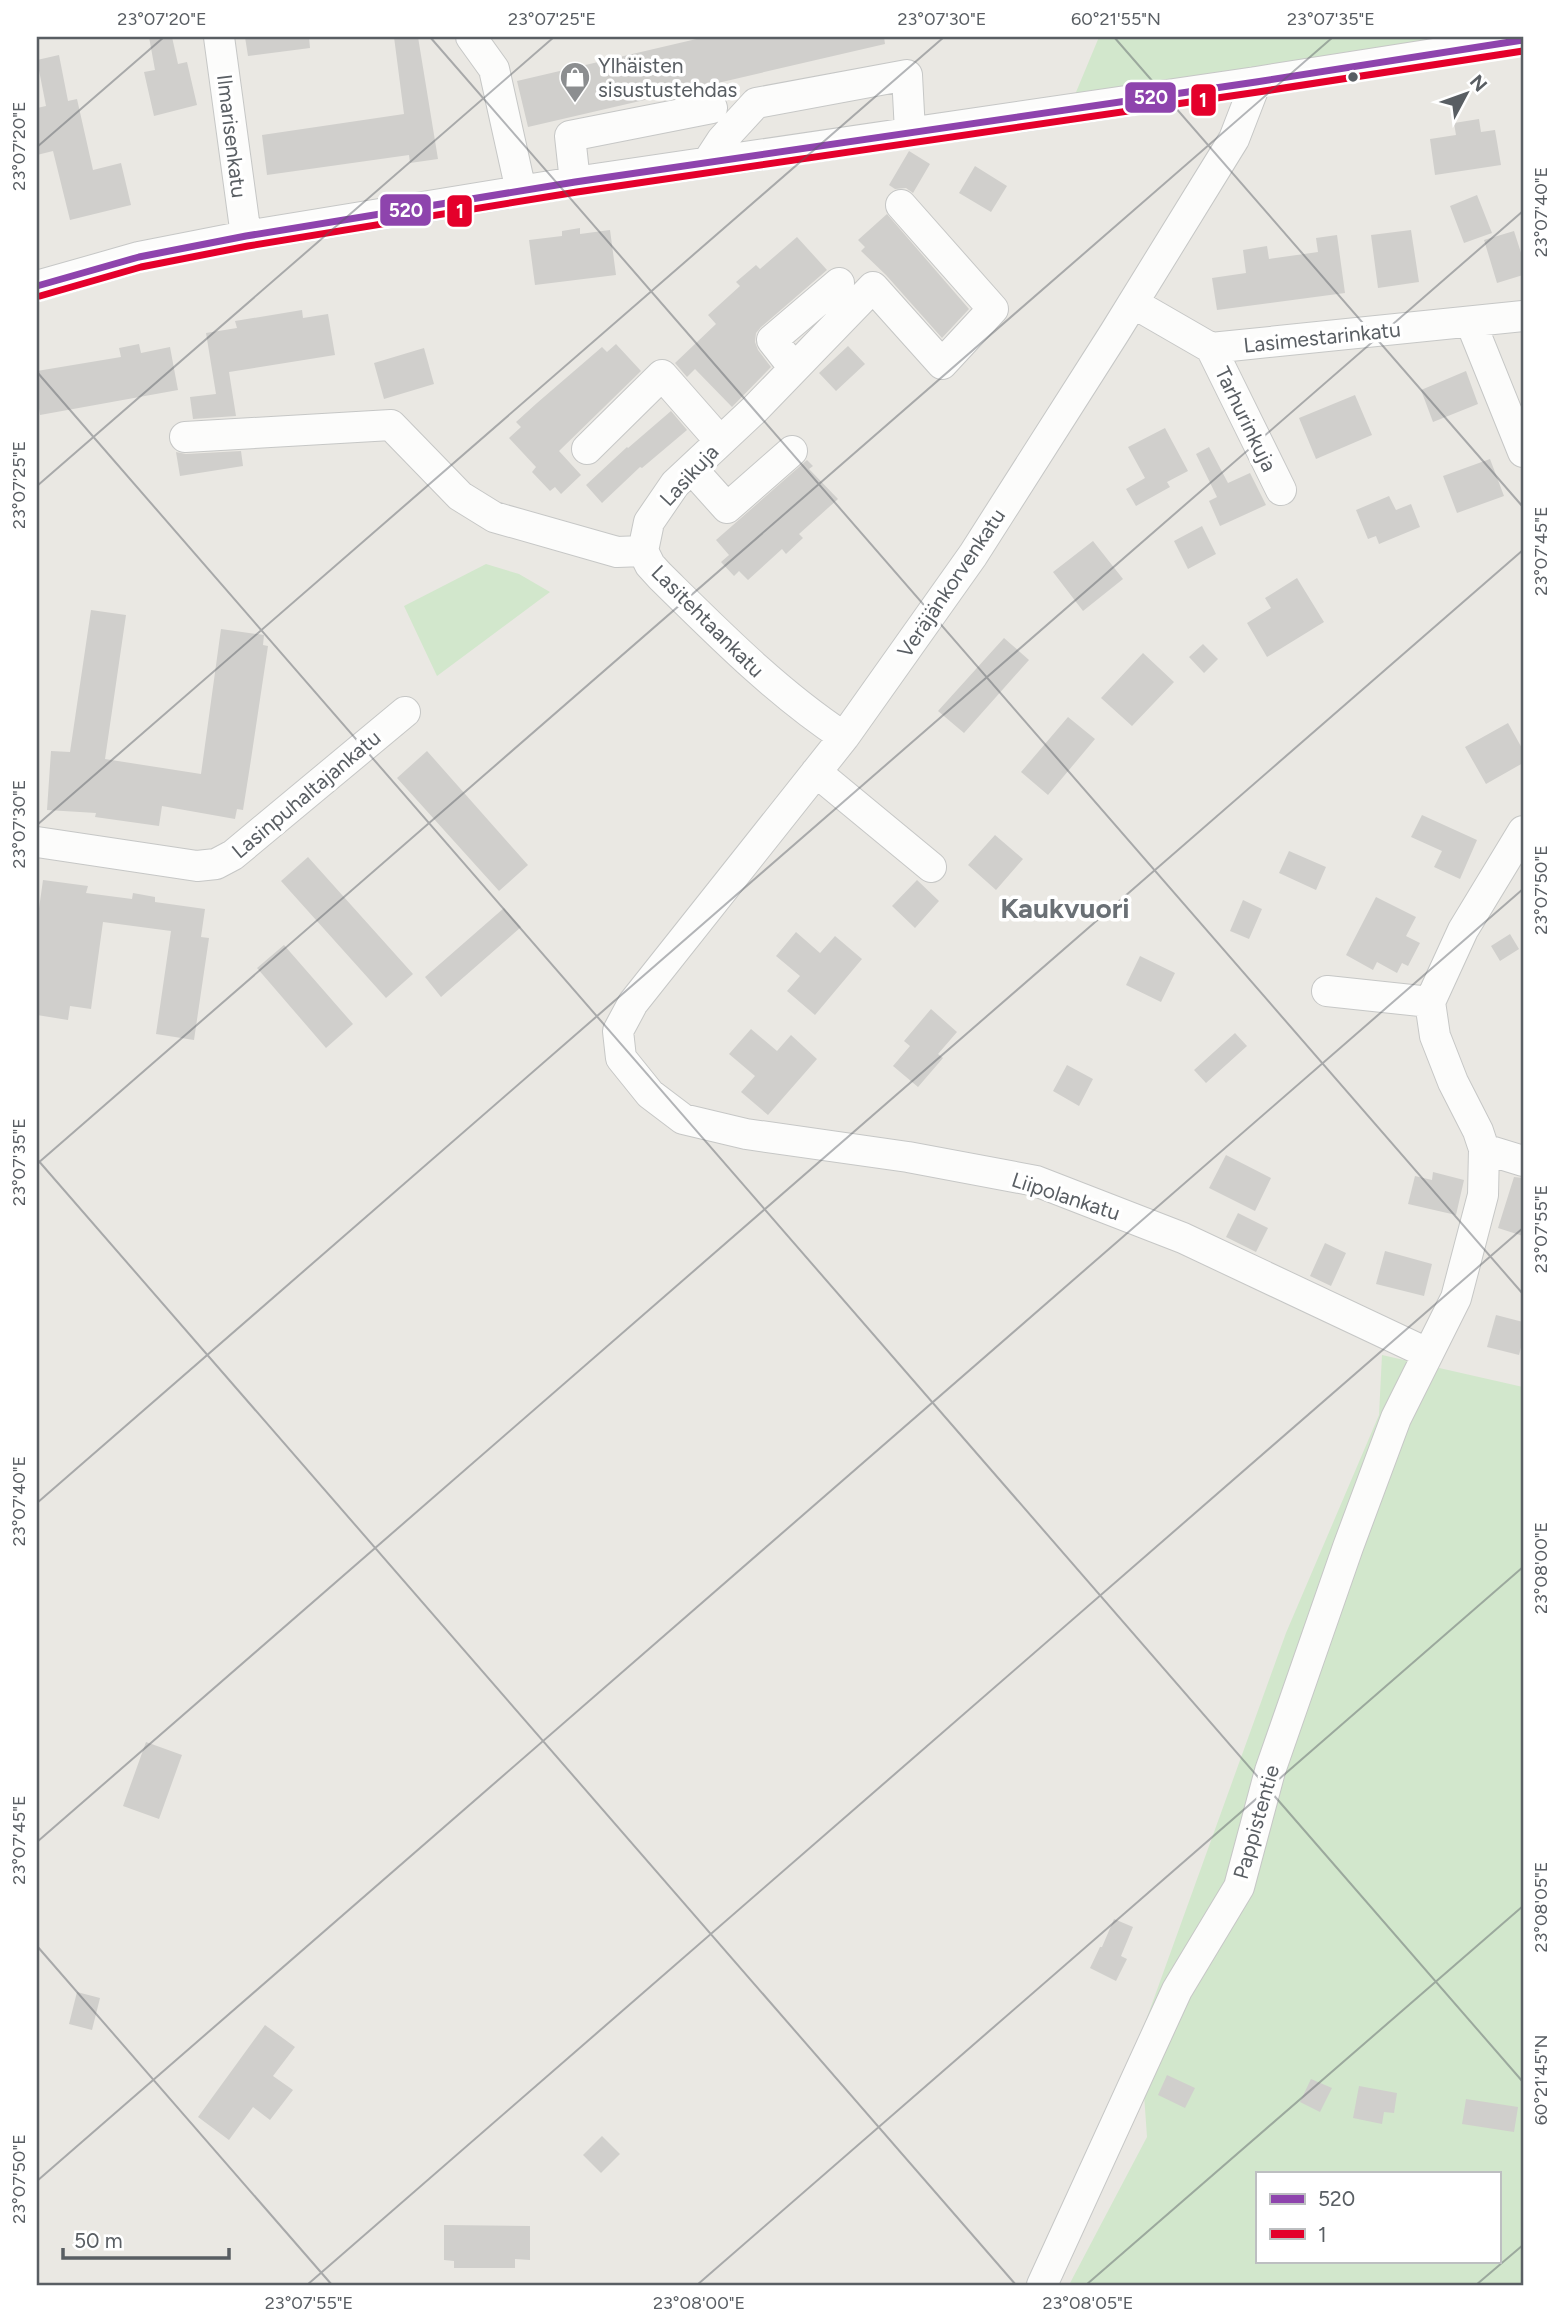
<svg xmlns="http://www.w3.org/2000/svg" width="1560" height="2322" viewBox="0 0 1560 2322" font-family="Figtree,sans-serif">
  <rect width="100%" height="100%" fill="#eae8e3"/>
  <path fill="#d2e7cc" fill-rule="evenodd" d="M1099,37H1445L1446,43L1074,97Z
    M486,564L519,574L550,592L437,676L404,606Z
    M1382,1355L1523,1387V2285H1069L1147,2137L1140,2037L1286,1633L1379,1415ZM1257,2173H1499V2261H1257Z"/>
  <path fill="#d0cfcc" d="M149,37H172L178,64L187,62L197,105L154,116L144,72L155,70Z
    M245,37H309L310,48L248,56Z
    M394,37H418L438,159L410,163L409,155L267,175L262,135L404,114Z
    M705,37H884L885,44L528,127L517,81Z
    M59,55L68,101L77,99L93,170L121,163L131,205L70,220L53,151L37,155V108L46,106L37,60Z
    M1479,119L1481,132L1495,130L1501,165L1435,175L1430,139L1456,135L1454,123Z
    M909,151L930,164L913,193L906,188L895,189L889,185Z
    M975,166L1007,186L991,212L959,193Z
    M1477,195L1492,233L1464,243L1450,206Z
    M887,214L969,309L942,338L886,275L861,251L865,247L858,240Z
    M580,228V234L610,230L616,275L535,285L529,240L562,236V231Z
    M1411,230L1419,282L1378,288L1371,235Z
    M1514,231L1523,259V275L1497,283L1484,240Z
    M1337,235L1345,293L1217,310L1212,278L1246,273L1243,250L1267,246L1269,259L1318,252L1316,238Z
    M797,237L827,270L761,327L756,333L755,342L758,350L771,367L732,407L695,369L687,377L675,363L716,324L708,315L740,286L736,282L756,265L760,269Z
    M302,310L303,318L328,314L335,355L229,372L236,416L193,419L190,397L216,394L206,333L237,328L235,321Z
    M139,344L141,353L170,347L178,390L40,415L37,395V371L121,357L119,348Z
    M616,344L641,371L559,451L581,475L561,494L555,487L550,491L532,472L536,467L509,438L521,427L516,422L537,403L602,347L607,352Z
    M848,346L865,364L836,391L819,373Z
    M424,348L434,384L384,399L374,363Z
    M1466,371L1478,404L1433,422L1421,390Z
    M1355,395L1372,435L1316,459L1299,418Z
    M671,411L687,430L642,468L640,467L602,503L586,485L627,447L628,448Z
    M1165,428L1188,471L1167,482L1170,487L1136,506L1126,489L1145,478L1128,447Z
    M1209,447L1228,483L1250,473L1266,505L1220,526L1209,501L1217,497L1196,454Z
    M241,451L243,466L180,476L176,452L186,454Z
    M1490,459L1504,496L1457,513L1443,476Z
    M807,460L813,466L809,469L838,499L799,534L803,538L786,554L782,549L748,580L739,571L734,576L721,562L729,555L716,540Z
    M1389,496L1396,510L1411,504L1420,527L1379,544L1376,536L1368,539L1356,510Z
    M1202,526L1216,554L1188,569L1174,541Z
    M1093,541L1123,579L1083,611L1053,572Z
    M1297,578L1324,622L1267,657L1247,623L1271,608L1265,598Z
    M91,610L126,615L105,759L201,774L221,629L264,635L263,645L268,646L250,766L243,810L237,809L235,819L162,806L159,826L95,817L96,813L47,810L51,751L70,752Z
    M1004,638L1029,660L964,733L938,711Z
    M1203,644L1218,659L1204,673L1189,657Z
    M1143,653L1174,682L1132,726L1101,698Z
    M1068,717L1095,739L1048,795L1021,772Z
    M1508,723L1523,750V763L1486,784L1465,747Z
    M427,751L528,865L499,891L397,778Z
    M1422,815L1477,840L1460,879L1434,867L1442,851L1411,837Z
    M995,835L1023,859L996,890L968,865Z
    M1289,851L1326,867L1316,890L1279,873Z
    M308,857L413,974L386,998L281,881Z
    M43,880L88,886L86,893L132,899L133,893L155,897V902L205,909L201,937L209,938L194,1040L156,1034L171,931L103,922L91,1009L70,1006L68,1020L37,1015V923Z
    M917,880L939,901L915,928L892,906Z
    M1376,897L1416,917L1406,936L1420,943L1408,966L1402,963L1397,973L1377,962L1373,970L1346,955Z
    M1243,900L1262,909L1249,939L1230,931Z
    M504,908L521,927L441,997L425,977Z
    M796,932L820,953L835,936L862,959L815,1015L787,991L800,976L776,956Z
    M1510,934L1519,949L1500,961L1491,946Z
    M284,945L353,1024L326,1048L257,968Z
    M1140,956L1175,973L1161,1002L1126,985Z
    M931,1009L957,1032L938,1054L943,1058L918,1087L893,1066L910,1046L904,1041Z
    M751,1029L777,1051L791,1035L817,1059L768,1115L741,1092L755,1076L729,1054Z
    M1235,1033L1247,1046L1206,1083L1194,1070Z
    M1067,1065L1093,1079L1079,1106L1053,1091Z
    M1226,1155L1271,1178L1255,1211L1209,1188Z
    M1433,1172L1464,1180L1456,1215L1408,1204L1415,1176L1432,1180Z
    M1514,1177L1523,1178V1236L1498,1228Z
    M1238,1213L1268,1228L1256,1252L1226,1237Z
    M1325,1243L1346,1253L1331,1286L1310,1276Z
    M1385,1251L1432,1264L1424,1296L1376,1284Z
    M1496,1315L1523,1322V1340L1519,1355L1487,1347Z
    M146,1742L182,1755L159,1819L123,1806Z
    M1114,1919L1133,1927L1121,1956L1127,1959L1116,1981L1090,1968L1100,1947H1102Z
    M77,1992L100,1998L92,2030L69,2024Z
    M265,2025L295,2047L273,2076L293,2090L270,2120L253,2107L229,2140L198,2117Z
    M1167,2075L1195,2088L1185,2108L1158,2095Z
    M1311,2079L1332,2088L1320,2112L1300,2102Z
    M1359,2086L1397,2093L1394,2113L1384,2112L1382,2124L1353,2118Z
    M1466,2099L1518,2107L1514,2132L1462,2124Z
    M602,2136L620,2154L601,2173L583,2155Z
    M444,2225L530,2226V2260L515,2259V2268H454V2261L444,2260Z"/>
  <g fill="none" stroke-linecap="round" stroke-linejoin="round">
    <g stroke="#c6c7c6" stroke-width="32">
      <path id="minor" d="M219,37L246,236
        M471,37L494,69L521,191
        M1256,82L1234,139L1115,332L973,555L844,737L633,1003L618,1031L621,1058L650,1094L683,1119L746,1134L908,1157L1036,1181L1183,1238L1427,1353
        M707,163L722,140L756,103L907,75L910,132
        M575,182L570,136L712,108
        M37,286L139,257L246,236L575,182L1256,82L1523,40
        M1133,303L1211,348L1523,316
        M1471,323L1523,452
        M1211,348L1281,490
        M794,368L772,340L839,283
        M185,437L391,425L460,496L494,517L617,552L643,551L650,565L660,576C719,634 776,692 844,737
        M587,449L662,375L720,441
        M692,469L727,508L792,451
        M643,551L649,522L675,484L754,410L873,287L942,364L993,309L901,205
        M816,772L931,867
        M37,842L197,866L216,864L233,855L405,712
        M1327,991L1430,1002
        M1484,1149L1523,1161
        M1042,2285L1177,1990L1239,1887L1270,1771L1348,1547L1396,1418L1456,1298L1483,1195L1484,1149L1478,1131L1453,1082L1435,1036L1430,1002L1463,930L1523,831"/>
    </g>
    <use href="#minor" stroke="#fcfcfb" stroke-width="30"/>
    <g stroke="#fff" stroke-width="12">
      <path id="bus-1" d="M37,286L139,257L246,236L575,182L1256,82L1523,40"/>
    </g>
    <g stroke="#fff" stroke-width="12">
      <path id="bus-2" d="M40,296L141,267L248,246L577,192L1258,92L1523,51"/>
    </g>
    <use href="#bus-1" stroke="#8e44ad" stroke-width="7"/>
    <use href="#bus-2" stroke="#e4002b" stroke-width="7"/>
  </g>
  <path fill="none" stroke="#595e63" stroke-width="2" stroke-opacity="0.45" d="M430,37L1523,1294M1114,37L1523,507M37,147L164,37M37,372L1523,2082M37,486L554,37M37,825L944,37M37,1159L1016,2285M37,1164L1333,37M37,1503L1523,211M37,1842L1523,550M37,1946L332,2285M37,2181L1523,889M307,2285L1523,1228M697,2285L1523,1567M1086,2285L1523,1906M1476,2285L1523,2245"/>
  <defs>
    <g id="shop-pin" transform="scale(1.575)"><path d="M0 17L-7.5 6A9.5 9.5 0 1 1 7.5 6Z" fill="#8c8e90" stroke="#fff"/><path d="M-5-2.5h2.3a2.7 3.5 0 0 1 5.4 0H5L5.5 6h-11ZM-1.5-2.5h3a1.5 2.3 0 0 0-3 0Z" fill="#fff"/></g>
  </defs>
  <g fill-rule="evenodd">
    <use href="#shop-pin" x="575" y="77"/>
  </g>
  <circle fill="#595e63" stroke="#fff" stroke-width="2.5" cx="1353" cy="77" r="6"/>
  <g text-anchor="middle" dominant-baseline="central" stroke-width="7" stroke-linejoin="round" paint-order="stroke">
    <g font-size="21" fill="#595e63" stroke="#fff" text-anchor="start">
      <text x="598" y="65">Ylhäisten<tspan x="598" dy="24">sisustustehdas</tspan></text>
    </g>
    <g font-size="21" fill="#595e63" stroke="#fff">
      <text transform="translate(232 136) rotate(83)">Ilmarisenkatu</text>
      <text transform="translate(1322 337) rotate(-6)">Lasimestarinkatu</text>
      <text transform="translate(1246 419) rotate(64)">Tarhurinkuja</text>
      <text transform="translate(689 475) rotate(-47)">Lasikuja</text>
      <text transform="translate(951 583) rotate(-56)">Veräjänkorvenkatu</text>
      <text transform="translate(708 621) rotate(45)">Lasitehtaankatu</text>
      <text transform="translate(306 794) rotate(-40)">Lasinpuhaltajankatu</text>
      <text transform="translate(1066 1196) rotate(18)">Liipolankatu</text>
      <text transform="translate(1256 1822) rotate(-74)">Pappistentie</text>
    </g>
    <g font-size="28" font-weight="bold" fill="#6a7075" stroke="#fff">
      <text x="1065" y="908">Kaukvuori</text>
    </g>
  </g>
  <g stroke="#fff" stroke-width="2.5">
    <rect x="1124" y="81" width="53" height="33" rx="7" fill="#8e44ad"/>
    <rect x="1190" y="83" width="27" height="34" rx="7" fill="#e4002b"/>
    <rect x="379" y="193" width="53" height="34" rx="7" fill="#8e44ad"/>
    <rect x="446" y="194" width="27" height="34" rx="7" fill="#e4002b"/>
  </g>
  <g font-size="19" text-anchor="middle" font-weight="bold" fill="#fff">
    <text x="1151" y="104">520</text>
    <text x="1203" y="107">1</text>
    <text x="406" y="217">520</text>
    <text x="460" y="218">1</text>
  </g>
  <rect width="1560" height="2322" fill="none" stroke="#ffffff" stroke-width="77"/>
  <rect x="1256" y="2172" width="245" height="91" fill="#ffffff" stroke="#bdbfc1" stroke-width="2"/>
  <rect x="1270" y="2194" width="35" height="10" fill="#8e44ad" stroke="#bdbfc1" stroke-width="2"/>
  <text x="1318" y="2206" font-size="21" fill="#595e63">520</text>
  <rect x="1270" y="2229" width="35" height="10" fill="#e4002b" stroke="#bdbfc1" stroke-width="2"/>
  <text x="1318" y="2242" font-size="21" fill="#595e63">1</text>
  <g transform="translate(1466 94) rotate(49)" stroke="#ffffff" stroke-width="5" paint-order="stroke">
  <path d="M0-5L12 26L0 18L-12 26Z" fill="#595e63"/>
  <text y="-10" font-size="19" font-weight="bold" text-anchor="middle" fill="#595e63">N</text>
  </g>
  <path d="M63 2248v10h166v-10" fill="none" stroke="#595e63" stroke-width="3.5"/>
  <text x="74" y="2248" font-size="21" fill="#595e63" stroke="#ffffff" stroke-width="5" paint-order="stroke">50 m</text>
  <rect x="38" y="38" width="1484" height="2246" fill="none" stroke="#595e63" stroke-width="2.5"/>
  <g font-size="18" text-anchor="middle" fill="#595e63">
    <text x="162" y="25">23°07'20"E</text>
    <text x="552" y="25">23°07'25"E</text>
    <text x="942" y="25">23°07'30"E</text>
    <text x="1116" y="25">60°21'55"N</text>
    <text x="1331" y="25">23°07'35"E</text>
    <text transform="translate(19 146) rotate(-90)" y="6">23°07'20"E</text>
    <text transform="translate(1541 212) rotate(-90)" y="6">23°07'40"E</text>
    <text transform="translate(19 485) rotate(-90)" y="6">23°07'25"E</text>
    <text transform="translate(1541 551) rotate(-90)" y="6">23°07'45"E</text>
    <text transform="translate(19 824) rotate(-90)" y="6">23°07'30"E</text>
    <text transform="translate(1541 890) rotate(-90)" y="6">23°07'50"E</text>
    <text transform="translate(19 1162) rotate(-90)" y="6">23°07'35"E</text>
    <text transform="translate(1541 1229) rotate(-90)" y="6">23°07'55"E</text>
    <text transform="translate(19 1501) rotate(-90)" y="6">23°07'40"E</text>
    <text transform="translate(1541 1568) rotate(-90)" y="6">23°08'00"E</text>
    <text transform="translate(19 1840) rotate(-90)" y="6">23°07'45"E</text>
    <text transform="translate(1541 1907) rotate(-90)" y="6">23°08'05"E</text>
    <text transform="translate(1541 2080) rotate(-90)" y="6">60°21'45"N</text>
    <text transform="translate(19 2179) rotate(-90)" y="6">23°07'50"E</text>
    <text x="309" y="2309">23°07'55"E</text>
    <text x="699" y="2309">23°08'00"E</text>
    <text x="1088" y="2309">23°08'05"E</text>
  </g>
</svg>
